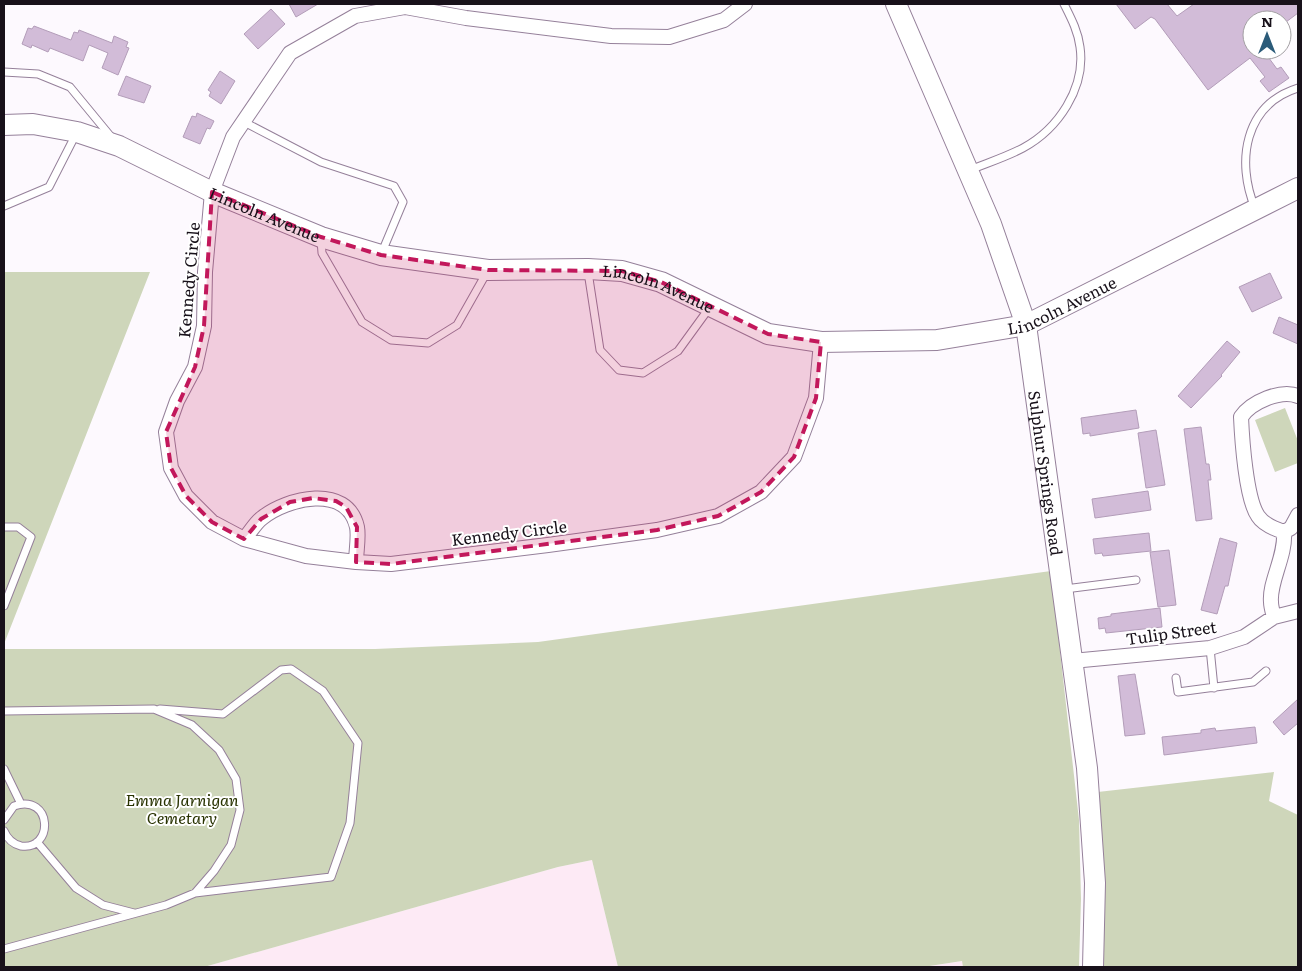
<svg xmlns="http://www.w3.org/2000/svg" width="1302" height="971" viewBox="0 0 1302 971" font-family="Literata,serif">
  <rect width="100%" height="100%" fill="#fdf9fe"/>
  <path fill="#fdeaf5" d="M592,860L618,967H204L558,867Z
    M963,961V967H923Z"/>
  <path fill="#ced6ba" d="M4,272H150L4,644Z
    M1285,408L1298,441V463L1275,472L1255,420Z
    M1051,571L1079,820L1081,899L1079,967H963L962,961L923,967H618L592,860L558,867L204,967H4V649H375L538,642Z
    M1274,772L1269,801L1298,815V967H1093L1089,793Z"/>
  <path fill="#d2bcd8" stroke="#b39db9" d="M289,4H318L296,17Z
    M1116,4H1167L1177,16L1194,4H1298V13L1282,25V20H1252V50H1263L1277,69L1281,67L1289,78L1269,92L1260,81L1265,77L1250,58L1208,90L1155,19L1151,17L1135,29Z
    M271,9L285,24L258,49L244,34Z
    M34,26L71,40L74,32L78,33L79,30L112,43L114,36L128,42L126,47L129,48L118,75L102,68L108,53L89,45L83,61L50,48L48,52L32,45L31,48L22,44L28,28L32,29Z
    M220,71L235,81L221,104L209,96L211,92L208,90Z
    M126,76L151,86L144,103L118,95Z
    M197,113L214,121L210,129L207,128L200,144L183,137L192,116L196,117Z
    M1270,273L1282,298L1252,312L1239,287Z
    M1279,317L1298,325V344L1273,333Z
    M1227,341L1240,352L1221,375L1222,376L1191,408L1178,396Z
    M1136,410L1139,428L1090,436V433L1083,434L1081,418Z
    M1201,427L1206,464H1209L1211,480H1208L1212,519L1196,521L1184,429Z
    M1156,430L1165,485L1146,488L1138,433Z
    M1148,491L1151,510L1095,518L1092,499Z
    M1149,533L1151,551L1103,556L1102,553L1095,554L1093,539Z
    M1220,538L1237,543L1228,586H1225L1217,614L1201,610Z
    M1169,550L1176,605L1158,607L1150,552Z
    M1160,608L1162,627L1106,633L1105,628L1099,629L1098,618L1111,616V614Z
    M1135,674L1145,734L1125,736L1118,676Z
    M1298,699V723L1284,735L1273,722Z
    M1255,727L1257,743L1164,755L1162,737L1201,733V730L1215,728L1216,731Z"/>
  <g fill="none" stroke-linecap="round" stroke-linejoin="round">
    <g stroke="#95809a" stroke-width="9">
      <path id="lane" d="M4,72L38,74L70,87L112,138
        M244,122L321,162L394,186L403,202L382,252
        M970,170C987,163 1006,157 1023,148C1058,129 1086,88 1080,47C1078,31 1071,18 1064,4
        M4,206L49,187L76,134
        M1255,208C1236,162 1244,105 1298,88
        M321,240L322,253L362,322L391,340L428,343L457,325L487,272
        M588,272L600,350L619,370L643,373L678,351L710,307
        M4,527H18L31,537L4,606
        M1065,589L1136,580
        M1210,648L1214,688
        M1176,678L1178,692L1253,682L1266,671
        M160,709L223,714L281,670L291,669L323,691L358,743L350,823L331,877L195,893
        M4,711L154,709L192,725L219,750L236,779L240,810L231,845L214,871L195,893L166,905L4,949
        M4,769L21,804
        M4,820L14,806C53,793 54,851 21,846C12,844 7,838 4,831
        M37,842L76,888L103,905L134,913"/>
    </g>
    <g stroke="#95809a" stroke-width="16">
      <path id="street" d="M745,4L724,20L669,37L611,36L466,18L405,7L355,16L290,53L233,137L212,192L205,272L204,326L195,367L177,401L166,432L171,468L186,496L212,522L244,539L306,556L356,562L391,564L548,545L657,530L718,516L761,492L794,457L816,398L821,342
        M1284,532C1275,529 1263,524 1258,516C1246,499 1242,439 1241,417C1251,402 1281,389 1298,396
        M1284,532L1291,528L1298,515
        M244,539C250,533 255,523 262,518C287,498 347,483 357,527C359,537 356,552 356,562
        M1274,617C1273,613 1271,607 1271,602C1269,582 1286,556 1284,532
        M1072,661L1210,648L1244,637L1274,617L1298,611"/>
    </g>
    <g stroke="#95809a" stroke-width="22">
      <g id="secondary">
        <path id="s1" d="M896,4L991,224L1026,325L1087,768L1095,883L1093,967"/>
        <path id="s2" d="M4,125L33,124L77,132L119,146L212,192L321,237L381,255L488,270L588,269L622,271L661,282L768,334L821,342L937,340L1026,325L1298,188"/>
      </g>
    </g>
    <use href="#lane" stroke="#fff" stroke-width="7"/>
    <use href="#street" stroke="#fff" stroke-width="14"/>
    <use href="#secondary" stroke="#fff" stroke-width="20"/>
  </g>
  <path fill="#c2185b" fill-opacity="0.2" stroke="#c2185b" stroke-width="4" stroke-dasharray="10 6" stroke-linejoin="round" d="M212,192L321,237L381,255L488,270L622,271L661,282L768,334L821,342L816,398L794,457L761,492L718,516L657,530L391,564L356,562L357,527L346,507L336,501L313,498L290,502L261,519L244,539L212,522L186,496L171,468L166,432L195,367L204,326Z"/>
  <g text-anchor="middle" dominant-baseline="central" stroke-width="4" stroke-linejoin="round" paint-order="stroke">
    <g font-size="16" fill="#18111a" stroke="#fff">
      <text stroke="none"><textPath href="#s2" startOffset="279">Lincoln Avenue</textPath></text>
      <text transform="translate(188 280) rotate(-85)">Kennedy Circle</text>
      <text stroke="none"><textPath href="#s2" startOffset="684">Lincoln Avenue</textPath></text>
      <text stroke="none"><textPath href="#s2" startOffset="1104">Lincoln Avenue</textPath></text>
      <text stroke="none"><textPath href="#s1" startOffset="496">Sulphur Springs Road</textPath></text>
      <text transform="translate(509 532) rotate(-7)">Kennedy Circle</text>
      <text transform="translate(1171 632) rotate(-8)">Tulip Street</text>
    </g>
    <g font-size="16" font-style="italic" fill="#283200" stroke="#fff">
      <text x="182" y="799">Emma Jarnigan<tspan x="182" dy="18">Cemetary</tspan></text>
    </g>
  </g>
  <rect width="1302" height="971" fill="none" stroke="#18111a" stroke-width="10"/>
  <g transform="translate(1267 35)"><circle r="24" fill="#ffffff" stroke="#a3a0a3"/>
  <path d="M0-4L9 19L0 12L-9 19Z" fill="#2b5b79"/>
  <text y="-8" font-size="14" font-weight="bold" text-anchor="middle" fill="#18111a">N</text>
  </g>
</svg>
